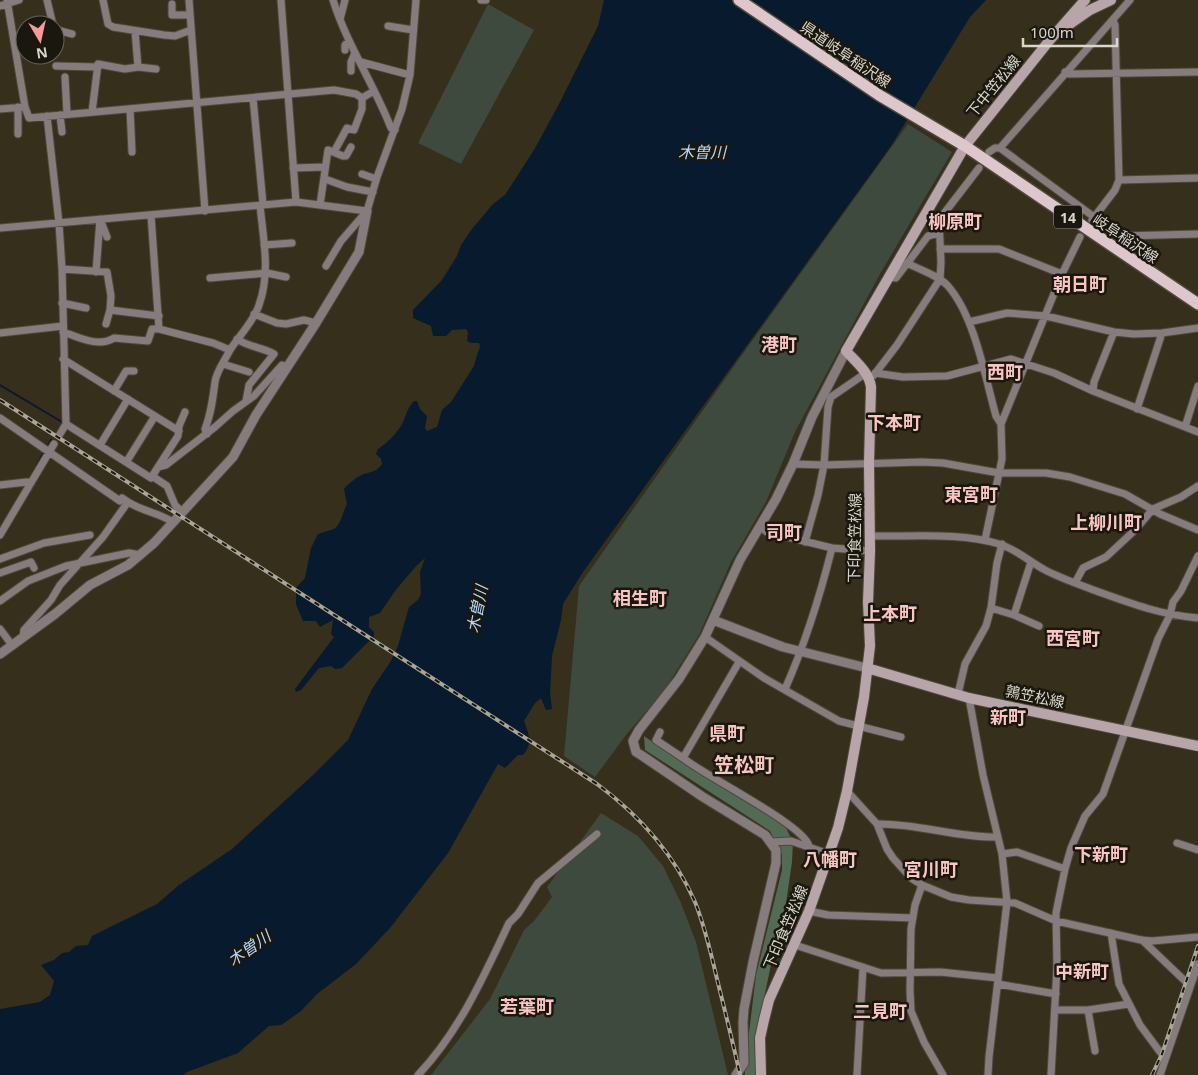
<svg xmlns="http://www.w3.org/2000/svg" width="1198" height="1075" viewBox="0 0 1198 1075" font-family="'Noto Sans','Noto Sans JP',sans-serif">
  <rect width="100%" height="100%" fill="#352f1c"/>
  <path fill="#3d4a3d" d="M488,4L534,30L461,164L418,143Z
    M908,124L952,152L880,274L795,432L766,502L731,562L699,635L664,691L626,735L595,777L564,756L579,586L744,352Z
    M601,813L638,836L663,866L681,903L696,942L728,1075H431L490,999L524,930L534,921L552,897L547,887Z"/>
  <path fill="#536b54" d="M644,736L687,766L784,824L793,842L792,862L783,924L772,960L756,1036L757,1075H745C744,1069 746,1068 748,1062C750,1055 749,1048 748,1041L756,975L782,870V855L770,831L645,750Z"/>
  <path fill="#071a2e" d="M604,0H986L970,17L891,146L583,572L563,604L561,620L552,656L550,694L552,709L546,710L541,698L535,703L524,721C529,734 533,744 523,755H518L505,768L498,764L448,853L390,928L356,964L317,994L301,1011L281,1025L269,1026L238,1053L187,1072L183,1075H0V1009L40,1002L50,995L54,981L41,965L54,960L62,953L69,952L76,946L88,945L92,936L157,904L179,885L232,849L312,776L348,740L372,689L391,661L398,646L409,607L418,600L421,594L420,572L425,558L416,566L395,591L380,613L369,617V627L374,632V636L342,668L335,669L331,666L319,668L301,690L296,692L295,689L334,637L331,634L333,620L320,627L316,621H303L296,604V588L305,578L311,548L318,534C323,532 329,531 334,529C341,525 343,511 347,504L344,489C348,484 358,476 364,474C372,472 377,471 382,464L381,459L376,454L378,449C387,443 395,435 401,426C406,417 407,408 414,401H417L420,409L427,416L425,428L427,431L437,427L442,410L451,402L474,366L477,355L480,347L479,343H471L467,341L468,332L466,329L452,330L446,336H433L431,326L413,318V310L442,280L457,256L461,245L472,229L493,204L505,195L534,150L559,104L598,26Z"/>
  <g fill="none" stroke-linecap="round" stroke-linejoin="round">
    <path stroke="#071a2e" stroke-width="2" d="M0,385L62,422
      M48,446L51,440
      M31,477L44,452"/>
    <g stroke="#4f4a38" stroke-width="9">
      <path id="minor" d="M7,0L25,107
        M47,0L53,25
        M103,0L108,24L113,27L164,35L175,36L191,30
        M189,0L205,211
        M281,0L296,202
        M333,0C347,45 374,84 391,128L395,130
        M481,0H486
        M172,4V15H190
        M0,6L19,0
        M340,19L345,0
        M388,26L413,30
        M55,27L57,30L72,34
        M135,31L138,67
        M345,50V45L349,41
        M361,62L410,75
        M56,66L97,67
        M351,71V62L355,53
        M1065,72L1069,74L1198,72
        M65,77L67,114
        M253,98L263,204
        M18,107V134
        M0,109L25,107L29,118L334,90L356,94L362,98
        M130,109L132,152
        M92,112L98,64L125,69L138,67L156,69
        M60,115L62,132
        M47,116L59,223L62,269L66,424L60,434
        M1000,148L1120,236L1198,234
        M334,152L347,128L354,130L362,109V98L374,91
        M989,152L995,148H1000L1130,0
        M293,168L325,167
        M362,174L376,179
        M325,179L347,187L373,192
        M1119,180L1198,178
        M320,205L328,150L343,156H346L351,147
        M151,215L159,329L213,343L230,350C239,336 254,321 259,305C271,272 263,238 260,205
        M1092,220L1115,190L1119,180L1115,25L1113,20
        M0,228L296,202L367,211
        M264,245L292,243
        M940,249H999L1062,274
        M907,263C920,270 938,275 948,286C975,317 985,377 996,416L1001,424
        M326,266L341,241L367,211L377,177L402,109L410,75L416,0
        M62,269L107,272L111,296L110,310L159,316
        M96,272L100,219L107,237
        M889,277L896,278L928,236L939,233
        M210,278L267,273L286,277
        M62,303L86,308
        M254,314L277,323L286,324L304,320L316,323
        M969,322L1007,313L1046,316L1114,332L1134,334L1162,333L1198,328
        M106,324L110,310
        M63,332C79,337 98,348 114,338L148,341L152,329H159
        M0,333L63,326
        M237,339C248,347 262,347 274,354L249,385L246,401
        M63,359L179,431
        M223,364L249,372
        M875,373L903,377L947,376L1011,359L1054,373L1093,391L1198,432
        M874,375L897,345L940,279L941,262L939,220L979,168
        M114,391L126,371H134
        M1093,391L1094,382L1114,332
        M1137,409L1162,333
        M0,418L120,501L122,498L128,502L103,537L60,585L51,600L24,630L23,637
        M66,424L151,478L178,436L179,426L185,412
        M1185,427L1198,386
        M207,434L205,429C211,414 213,398 215,382C216,372 225,360 230,350
        M100,445L128,399
        M127,461L155,416
        M793,464L824,465L922,462L943,463L999,473H1046L1070,477L1125,494L1160,514L1198,530
        M158,467L166,465L215,427L233,411L254,396L282,365L287,367
        M152,476L167,486L175,505L182,512
        M0,485L27,482L31,483
        M128,502C142,511 159,513 173,522
        M760,527L767,532L832,548L870,551
        M0,535L54,444
        M870,536C911,537 960,532 999,544C1016,549 1030,562 1045,570C1062,579 1081,585 1099,592C1132,604 1162,615 1198,618
        M985,540L1002,459L1001,424L1062,274L1080,237
        M805,542L818,495L824,465L828,407L831,397L866,373
        M0,559L44,543L90,535
        M0,573L31,562L34,568
        M1075,583L1083,568L1106,557L1135,530L1153,509L1181,497L1198,486
        M0,601L28,581L66,566L129,553L141,555
        M991,608L1014,615L1039,626
        M1014,615L1031,562
        M0,629L12,645
        M705,637L764,678L839,721L901,737
        M785,689C805,644 820,596 832,548
        M958,694L965,664L986,626L991,608L997,563L1002,544
        M969,698L983,775L1002,854L1007,902L989,1057L988,1075
        M660,732L656,740L683,758L739,662
        M683,758C705,776 804,825 809,846
        M847,791L877,824L887,849L893,858L911,878L922,885L951,897L969,900L1015,903L1056,921L1141,940L1152,941L1198,937
        M877,824C917,823 957,838 997,837
        M771,842L791,841L829,854
        M1177,843L1198,850
        M1002,854L1017,852L1065,869
        M922,885L915,905L911,929L910,991L911,1011L924,1042L943,1075
        M809,911L828,915L913,918
        M1111,933L1119,984L1140,1025L1160,1052
        M1142,940L1184,980
        M795,945L881,973L940,972L998,978
        M998,984L1056,994
        M1055,1010H1088L1129,1004
        M1088,1010L1095,1051
        M418,1075C459,1032 484,976 509,923L518,914L538,883L597,834
        M857,1075L863,967
        M1051,1075L1057,967L1056,913L1065,869L1071,848L1085,816L1103,794L1158,639L1170,615L1173,602L1181,591L1198,556
        M1160,1075L1198,964"/>
    </g>
    <g stroke="#4f4a38" stroke-width="11">
      <path id="tertiary" d="M713,620L783,647L867,668
        M0,654L55,614L90,585L128,565L154,543L233,457L256,415L316,323L359,252L367,211
        M736,1075L744,1063L743,1022L744,1009L753,962L776,863V850L765,835L703,797L641,755L636,752L633,741L639,730L679,679L705,637L740,560L776,499L793,464L812,417L846,351"/>
    </g>
    <g stroke="#4f4a38" stroke-width="12">
      <path id="secondary" d="M1067,26L1090,10L1111,0
        M867,668L969,698L1198,746
        M761,1075L760,1038L764,1020L769,1000L809,911L838,828L847,791L864,697L870,646L868,602L870,551L869,463L871,387C869,372 856,362 846,351L965,146L1049,41L1085,0"/>
    </g>
    <g stroke="#4f4a38" stroke-width="14">
      <path id="primary" d="M739,0L879,95L965,146L1198,304"/>
    </g>
    <use href="#minor" stroke="#867b7d" stroke-width="7"/>
    <use href="#tertiary" stroke="#867b7d" stroke-width="9"/>
    <use href="#secondary" stroke="#b7a5aa" stroke-width="10"/>
    <use href="#primary" stroke="#ddc6cc" stroke-width="11"/>
    <g stroke="#a9a597" stroke-width="4">
      <path id="rail" d="M0,400L597,784C639,815 674,854 695,902C705,927 711,953 717,979C725,1011 733,1043 740,1075
        M1152,1075L1162,1054L1198,946"/>
    </g>
    <use href="#rail" stroke="#1a170f" stroke-width="2" stroke-dasharray="5.5" stroke-linecap="butt"/>
  </g>
  <g text-anchor="middle" dominant-baseline="central" stroke-width="5" stroke-linejoin="round" paint-order="stroke">
    <rect fill="#1a170f" stroke="#a09d92" stroke-width="1" x="1054" y="205.5" width="28" height="23" rx="4"/>
    <g font-size="14" font-weight="bold" fill="#d9d6ca">
      <text x="1068" y="217">14</text>
    </g>
    <g font-size="15" fill="#d9d6ca" stroke="#1a170f">
      <text transform="translate(846 54) rotate(34)">県道岐阜稲沢線</text>
      <text transform="translate(993 86) rotate(-51)">下中笠松線</text>
      <text transform="translate(1126 238) rotate(34)">岐阜稲沢線</text>
      <text transform="translate(854 538) rotate(-89)">下印食笠松線</text>
      <text transform="translate(1035 696) rotate(12)">鶉笠松線</text>
      <text transform="translate(785 927) rotate(-67)">下印食笠松線</text>
    </g>
    <g font-size="16" font-style="italic" fill="#b5d6fa" stroke="#1a170f">
      <text x="702" y="152">木曽川</text>
      <text transform="translate(477 609) rotate(-79)">木曽川</text>
      <text transform="translate(249 948) rotate(-35)">木曽川</text>
    </g>
    <g font-size="18" font-weight="bold" fill="#f9c5c3" stroke="#1a170f">
      <text x="955" y="221">柳原町</text>
      <text x="1080" y="284">朝日町</text>
      <text x="779" y="344">港町</text>
      <text x="1005" y="372">西町</text>
      <text x="894" y="422">下本町</text>
      <text x="971" y="494">東宮町</text>
      <text x="1106" y="522">上柳川町</text>
      <text x="784" y="532">司町</text>
      <text x="640" y="598">相生町</text>
      <text x="890" y="613">上本町</text>
      <text x="1073" y="638">西宮町</text>
      <text x="1008" y="717">新町</text>
      <text x="727" y="733">県町</text>
      <text x="1101" y="854">下新町</text>
      <text x="830" y="859">八幡町</text>
      <text x="931" y="869">宮川町</text>
      <text x="1082" y="971">中新町</text>
      <text x="527" y="1006">若葉町</text>
      <text x="880" y="1011">二見町</text>
    </g>
    <g font-size="20" font-weight="bold" fill="#f9c5c3" stroke="#1a170f">
      <text x="744" y="764">笠松町</text>
    </g>
  </g>
  <g transform="translate(40 40) rotate(171)"><circle r="24" fill="#1a170f" stroke="#66635a"/>
  <path d="M0-4L9 19L0 12L-9 19Z" fill="#f59b9a"/>
  <text y="-8" font-size="14" font-weight="bold" text-anchor="middle" fill="#d9d6ca">N</text>
  </g>
  <path d="M1023 38v8h94v-8" fill="none" stroke="#d9d6ca" stroke-width="2.5"/>
  <text x="1030" y="38" font-size="15" fill="#d9d6ca" stroke="#1a170f" stroke-width="4" paint-order="stroke">100 m</text>
</svg>
